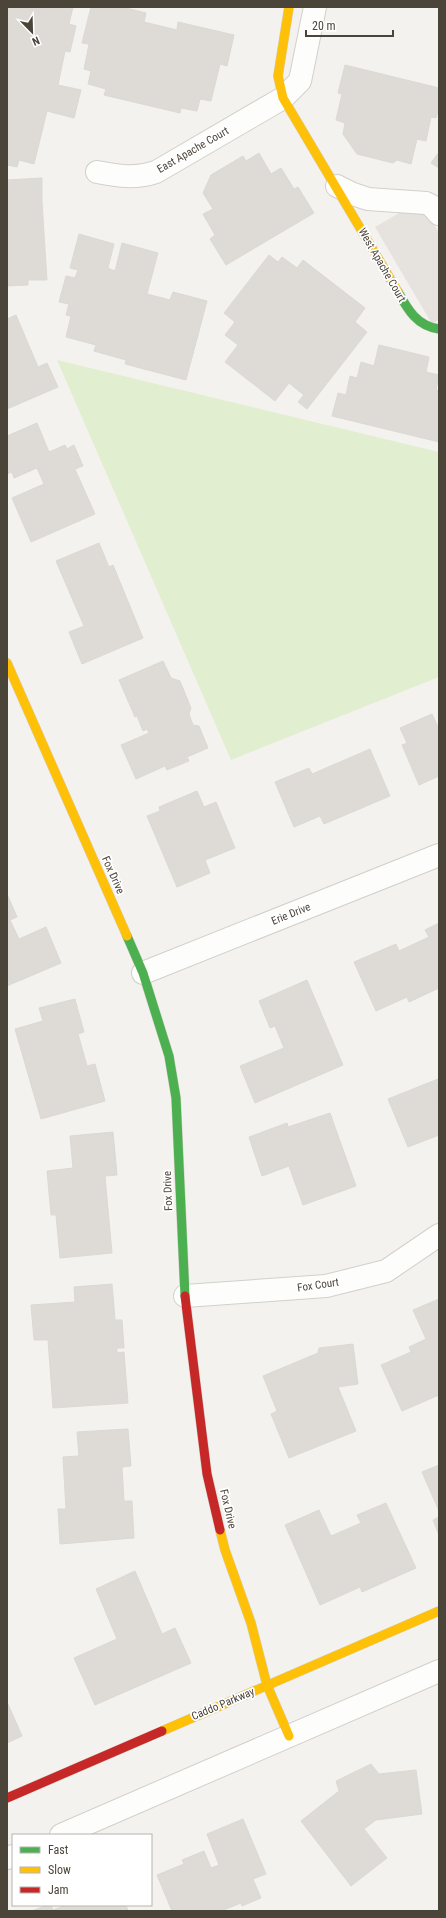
<svg xmlns="http://www.w3.org/2000/svg" width="446" height="1918" viewBox="0 0 446 1918" font-family="'Roboto Condensed',sans-serif">
  <rect width="100%" height="100%" fill="#f4f2ee"/>
  <path fill="#e1eecf" d="M57,360L439,452V677L231,760Z"/>
  <path fill="#e6e3df" d="M420,201L439,233V320L432,324L375,227Z"/>
  <path fill="#dedbd6" stroke="#dcd9d4" d="M7,7H73L69,24L76,26L70,52L65,51L58,85L81,90L74,118L47,111L34,164L19,160L17,167L7,165V28L9,25H7Z
    M91,7H122L146,13L144,22L177,30L178,22L234,35L227,66L220,64L211,101L200,99L197,111L181,108L180,113L104,95L106,89L88,84L91,71L84,69L89,44L82,43Z
    M345,65L439,88V107L436,118L431,117L426,141L417,139L411,164L397,160L393,163L357,154L343,134L345,123L336,120L342,94L338,93Z
    M439,152V168L431,163Z
    M259,153L271,174L281,168L294,189L298,187L314,213L226,265L210,239L215,235L203,214L213,209L203,193L211,175L243,156L246,161Z
    M42,178V201L47,280H28V285L7,286V180Z
    M79,234L114,244L108,268L115,271L122,243L158,253L147,294L170,300L173,292L207,301L186,380L125,364L126,360L94,351L96,345L66,337L71,316L66,315L69,304L59,302L66,276L75,278L78,270L70,268Z
    M269,255L278,262L282,257L297,268L303,260L365,308L355,322L367,332L307,409L298,402L304,395L289,383L275,401L225,362L238,345L225,335L235,322L224,313Z
    M16,315L38,367L47,363L58,387L7,409V319Z
    M379,345L429,357L426,372L439,375L436,390L439,391V442L332,416L338,393L346,395L350,376L357,378L361,362L374,366Z
    M37,423L49,452L65,445L67,449L74,445L83,466L75,469L95,514L31,542L12,498L44,484L37,468L14,478L12,472L7,474V436Z
    M99,543L109,567L113,565L143,638L82,664L69,632L84,626L56,561Z
    M163,661L171,678L180,681L191,708L189,714L193,725L199,726L208,748L187,757L189,761L167,770L165,766L136,779L121,745L149,733L147,729L143,731L137,716L135,717L119,680Z
    M432,714L439,729V776L419,785L402,745L407,743L400,728Z
    M370,749L390,796L324,824L320,816L294,827L275,782L309,768L312,774Z
    M197,791L204,807L216,802L235,848L205,860L210,873L177,887L147,816L160,811L159,807Z
    M7,894L17,917L10,920L19,939L46,927L61,963L7,986Z
    M439,923V988L409,1002L407,997L376,1011L354,962L396,944L399,951L429,937L425,930Z
    M307,980L343,1065L255,1103L240,1066L284,1048L275,1026L270,1028L259,1001Z
    M75,999L84,1032L78,1034L87,1066L95,1064L105,1101L41,1119L15,1029L43,1021L39,1008Z
    M438,1079L439,1135L408,1147L388,1099Z
    M330,1113L356,1186L303,1205L289,1166L262,1176L249,1137L287,1123L288,1127Z
    M113,1132L117,1175L105,1176L112,1253L60,1258L56,1215H51L47,1171L73,1168L70,1136Z
    M112,1284L115,1320H122L124,1348H117V1353L124,1352L128,1403L53,1408L48,1340H34L31,1305L75,1302L74,1287Z
    M439,1299V1395L402,1411L381,1365L411,1352L409,1347L426,1339L413,1310Z
    M353,1344L358,1384L338,1387L356,1431L289,1458L271,1414L277,1411L263,1376L318,1353L319,1348Z
    M128,1429L131,1466L122,1467L124,1501H132L134,1538L60,1544L58,1509H66L63,1457L79,1456L77,1432Z
    M439,1465V1511L422,1472Z
    M386,1503L416,1568L362,1592L360,1587L320,1605L285,1525L319,1510L331,1536L361,1523L357,1515Z
    M439,1517V1535L433,1520Z
    M135,1571L162,1634L175,1628L191,1663L95,1705L74,1658L117,1639L96,1589Z
    M8,1704L22,1736L7,1743V1705Z
    M371,1764L379,1774L416,1770L422,1814L376,1820L364,1829L387,1858L351,1886L301,1821L339,1791L336,1781Z
    M243,1819L266,1874L253,1879L261,1898L242,1906L241,1903L221,1911H172L157,1875L184,1864L182,1860L204,1851L211,1868L219,1865L207,1834Z
    M47,1905H51L53,1910L66,1905H126L128,1911H32Z"/>
  <g fill="none" stroke-linecap="round" stroke-linejoin="round">
    <g stroke="#d2d0cb" stroke-width="24">
      <path id="street" d="M97,172C118,176 135,179 156,172L283,98L300,81L315,7
        M337,186L353,194L368,199L426,203L432,206L439,214
        M143,973L439,855
        M185,1296L326,1286L386,1271L439,1235
        M61,1835L439,1671
        M7,1858L13,1856"/>
    </g>
    <g stroke="#d3cfc5" stroke-width="10">
      <path id="fast" d="M398,292C408,310 417,326 439,329
        M127,936L143,973L169,1056L176,1098L185,1296"/>
    </g>
    <g stroke="#d3cfc5" stroke-width="10">
      <path id="slow" d="M289,7L278,76L283,98L398,292
        M7,663L127,936
        M220,1530L225,1550L251,1623L267,1685L289,1736
        M162,1731L439,1611"/>
    </g>
    <g stroke="#d3cfc5" stroke-width="10">
      <path id="jam" d="M185,1296L207,1474L220,1530
        M7,1798L162,1731"/>
    </g>
    <use href="#street" stroke="#fdfdfc" stroke-width="22"/>
    <use href="#fast" stroke="#4caf50" stroke-width="9"/>
    <use href="#slow" stroke="#ffc107" stroke-width="9"/>
    <use href="#jam" stroke="#c62828" stroke-width="9"/>
  </g>
  <g text-anchor="middle" dominant-baseline="central" stroke-width="3.5" stroke-linejoin="round" paint-order="stroke">
    <g font-size="11" fill="#4b4439" stroke="#fff">
      <text transform="translate(193 150) rotate(-30)">East Apache Court</text>
      <text transform="translate(382 265) rotate(60)">West Apache Court</text>
      <text transform="translate(113 875) rotate(66)">Fox Drive</text>
      <text transform="translate(291 914) rotate(-22)">Erie Drive</text>
      <text transform="translate(168 1191) rotate(-92)">Fox Drive</text>
      <text transform="translate(318 1285) rotate(-8)">Fox Court</text>
      <text transform="translate(228 1509) rotate(77)">Fox Drive</text>
      <text transform="translate(223 1704) rotate(-23)">Caddo Parkway</text>
    </g>
  </g>
  <rect width="446" height="1918" fill="none" stroke="#4b4439" stroke-width="16"/>
  <rect x="12" y="1834" width="140" height="72" fill="#ffffff" stroke="#b7b4b0"/>
  <rect x="20" y="1847" width="20" height="6" fill="#4caf50" stroke="#b7b4b0"/>
  <text x="48" y="1854" font-size="12" fill="#4b4439">Fast</text>
  <rect x="20" y="1867" width="20" height="6" fill="#ffc107" stroke="#b7b4b0"/>
  <text x="48" y="1874" font-size="12" fill="#4b4439">Slow</text>
  <rect x="20" y="1887" width="20" height="6" fill="#c62828" stroke="#b7b4b0"/>
  <text x="48" y="1894" font-size="12" fill="#4b4439">Jam</text>
  <g transform="translate(32 32) rotate(157)" stroke="#ffffff" stroke-width="3" paint-order="stroke">
  <path d="M0-3L7 15L0 10L-7 15Z" fill="#4b4439"/>
  <text y="-6" font-size="11" font-weight="bold" text-anchor="middle" fill="#4b4439">N</text>
  </g>
  <path d="M306 30v6h87v-6" fill="none" stroke="#4b4439" stroke-width="2"/>
  <text x="312" y="30" font-size="12" fill="#4b4439" stroke="#ffffff" stroke-width="3" paint-order="stroke">20 m</text>
</svg>
